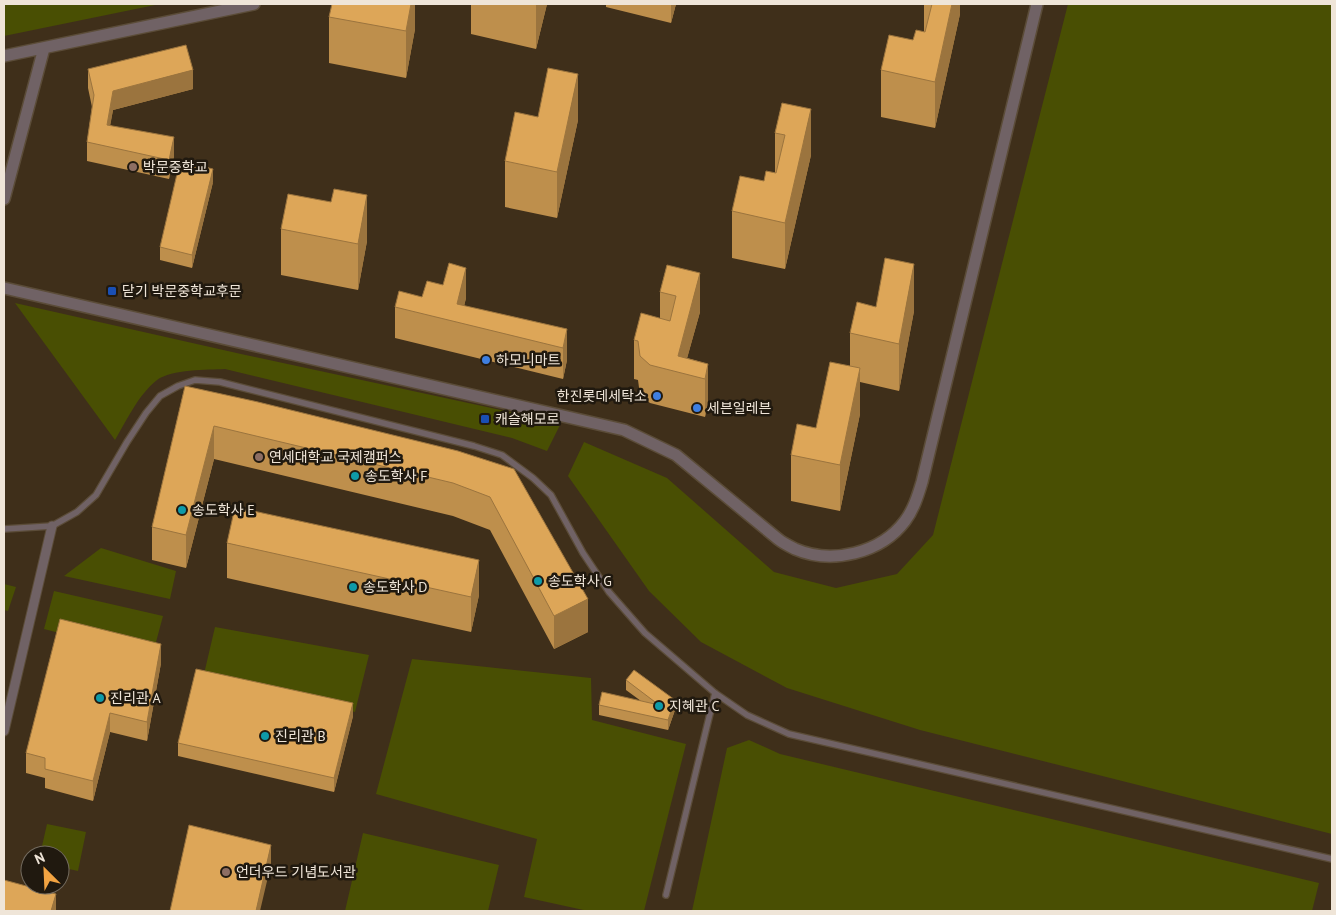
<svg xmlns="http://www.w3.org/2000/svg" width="1336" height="915" viewBox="0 0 1336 915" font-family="'PT Sans','Noto Sans KR',sans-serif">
  <rect width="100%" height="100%" fill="#3f2f1a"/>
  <path fill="#494f03" d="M4,4H160L4,36Z
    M1068,4H1332V834L920,730L787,688L701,642L649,591L568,476L584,442L667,478L774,572L836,588L897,574L933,535Z
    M15,303L241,354L561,423L547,451L512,438L225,369C207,370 172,369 157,380C138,395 127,420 115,440Z
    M101,548L176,571L170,599L64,576Z
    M4,584L16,587L8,611L4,610Z
    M54,591L163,616L152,657L44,629Z
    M215,627L369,655L355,712L204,674Z
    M412,659L591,678L592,720L686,744L644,911H588L524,897L537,839L376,794Z
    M749,740L780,754L1319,883L1312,911H692L727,748Z
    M47,824L86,832L78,871L60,867V855H40Z
    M363,833L499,865L488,911H345Z"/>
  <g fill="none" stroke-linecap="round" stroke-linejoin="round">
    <g stroke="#5b4c38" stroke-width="8">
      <path id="service" d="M4,529L52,526L77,512L96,495L127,442L146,413L160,396L178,386L195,380L220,382L474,446L502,455L533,478L551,495L583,553L609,592L645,633L715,693L747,715L789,734L1332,859
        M666,895L715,693"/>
    </g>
    <g stroke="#5b4c38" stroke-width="11">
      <path id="pedestrian" d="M4,731L52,526"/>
    </g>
    <g stroke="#5b4c38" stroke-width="14">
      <path id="minor" d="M4,56L254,4
        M4,199L44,48
        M4,288L624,430L676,455L778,539C783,543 789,546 795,549C832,565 881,553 905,521C914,509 918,495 922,482L1037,4"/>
    </g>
    <use href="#service" stroke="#706265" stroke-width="5.5"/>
    <use href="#pedestrian" stroke="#706265" stroke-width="9"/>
    <use href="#minor" stroke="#706265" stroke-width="11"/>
  </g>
  <path fill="#be8f4c" d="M415,4V29L406,78L329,63V17Z
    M471,4H547L536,49L471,34Z
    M606,4H676L671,23L606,7Z
    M924,4H960V14L935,128L881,117V70L913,40L924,32Z
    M88,69L193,89L113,110L110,125L174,156L169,179L87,161V142L92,107L88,88Z
    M782,103L811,155L785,269L732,258V211L764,181L775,173V133Z
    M538,117L578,120L557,218L505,207V161Z
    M213,182L192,268L160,260V247Z
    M281,229L367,241L358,290L281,275Z
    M667,265L700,312L687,358L708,364V402L705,417L650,403L640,395L638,380L634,379V340L660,318V292Z
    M422,297L466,298L464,306L567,329V360L563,379L395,338V307Z
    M914,311L899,391L860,382V414L840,511L791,501V455L816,428L850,366V333Z
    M185,386L458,451L588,632L554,649L490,530L453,516L214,459L186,568L152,560V527Z
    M227,543L479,595L471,632L227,578Z
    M161,663L147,741L110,732L93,801L45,788V778L26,773V753Z
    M626,680L675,710L668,730L599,715V705L641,701L626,690Z
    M353,716L334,792L178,756V743Z"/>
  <path fill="#9b743e" d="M411,4H415V29L406,78V31Z
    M536,4H547L536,49Z
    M671,4H676L671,23Z
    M952,4H960V14L935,128V82Z
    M193,70V89L113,110L107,144V125L113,91Z
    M578,74V120L557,218V172Z
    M811,109V155L785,269V223Z
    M174,137V156L169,179V160Z
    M213,169V182L192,268V255Z
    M367,195V241L358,290V244Z
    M914,264V311L899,391V344Z
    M466,268V298L460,323L457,304Z
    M700,273V312L683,373L678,356Z
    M567,329V360L563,379V348Z
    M708,364V402L705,417V379Z
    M860,368V414L840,511V465Z
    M214,426V459L186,568V535Z
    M479,560V595L471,632V597Z
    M588,599V632L554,649V616Z
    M161,644V663L147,741V722Z
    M675,700V710L668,730V720Z
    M353,703V716L334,792V778Z
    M110,713V732L93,801V781Z
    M271,845V864L260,911H256Z
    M56,894V911H51Z"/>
  <path fill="#dda658" stroke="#9b743e" d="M332,4H411L406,31L329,17Z
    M932,4H952L935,82L881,70L889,35L913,40L916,30L925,32Z
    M186,45L193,70L113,91L107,125L174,137L169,160L87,142L94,95L88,69Z
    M548,68L578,74L557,172L505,161L515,112L538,117Z
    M782,103L811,109L785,223L732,211L740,176L764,181L766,171L776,173L785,135L775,133Z
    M180,161L213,169L192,255L160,247Z
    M334,189L367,195L358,244L281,229L288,194L331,202Z
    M885,258L914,264L899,344L850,333L857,302L876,307Z
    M449,263L466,268L457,304L567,329L563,348L395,307L399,291L422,297L427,281L443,285Z
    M667,265L700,273L678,356L708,364L705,379L650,365L640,356L638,341L634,340L641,313L670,321L676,296L660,292Z
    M830,362L860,368L840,465L791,455L797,424L816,428Z
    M185,386L258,402L458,451L514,469L588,599L554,616L490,497L453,483L214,426L186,535L152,527Z
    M235,507L479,560L471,597L227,543Z
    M60,619L161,644L147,722L110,713L93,781L45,769V758L26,753Z
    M196,669L353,703L334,778L178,743Z
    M634,670L675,700L668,720L599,705L602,692L659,705L626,680Z
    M189,825L271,845L256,911H170Z
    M4,880L56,894L51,911H4Z"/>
  <g fill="#8d6e63" stroke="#20190f" stroke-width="2">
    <circle cx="133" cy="167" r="5"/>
    <circle cx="259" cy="457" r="5"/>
    <circle cx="226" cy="872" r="5"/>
  </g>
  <g fill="#1a4fb4" stroke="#20190f" stroke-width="2">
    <rect x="107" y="286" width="10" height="10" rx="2.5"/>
    <rect x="480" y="414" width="10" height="10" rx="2.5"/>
  </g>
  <g fill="#3f7fe0" stroke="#20190f" stroke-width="2">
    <circle cx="486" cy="360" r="5"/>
    <circle cx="657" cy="396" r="5"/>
    <circle cx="697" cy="408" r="5"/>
  </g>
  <g fill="#0f9aa8" stroke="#20190f" stroke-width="2">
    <circle cx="355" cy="476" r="5"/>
    <circle cx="182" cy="510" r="5"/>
    <circle cx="538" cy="581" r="5"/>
    <circle cx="353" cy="587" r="5"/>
    <circle cx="100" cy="698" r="5"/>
    <circle cx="659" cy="706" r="5"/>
    <circle cx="265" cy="736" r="5"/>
  </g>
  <g text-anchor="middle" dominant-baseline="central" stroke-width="5" stroke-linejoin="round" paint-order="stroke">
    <g font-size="14" fill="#efe5d8" stroke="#20190f" text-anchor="start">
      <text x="143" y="167">박문중학교</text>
      <text x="122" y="291">닫기 박문중학교후문</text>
      <text x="496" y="360">하모니마트</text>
      <text x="647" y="396" text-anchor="end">한진롯데세탁소</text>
      <text x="707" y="408">세븐일레븐</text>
      <text x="495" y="419">캐슬해모로</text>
      <text x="269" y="457">연세대학교 국제캠퍼스</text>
      <text x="365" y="476">송도학사 F</text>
      <text x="192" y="510">송도학사 E</text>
      <text x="548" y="581">송도학사 G</text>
      <text x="363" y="587">송도학사 D</text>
      <text x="110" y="698">진리관 A</text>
      <text x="669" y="706">지혜관 C</text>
      <text x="275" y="736">진리관 B</text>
      <text x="236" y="872">언더우드 기념도서관</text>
    </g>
  </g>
  <rect width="1336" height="915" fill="none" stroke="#efe5d8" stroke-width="10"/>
  <g transform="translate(45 870) rotate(336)"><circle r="24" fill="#20190f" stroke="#736b5f"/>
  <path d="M0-4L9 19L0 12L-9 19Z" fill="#f3a442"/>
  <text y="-8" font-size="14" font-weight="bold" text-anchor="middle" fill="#efe5d8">N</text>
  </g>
</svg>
